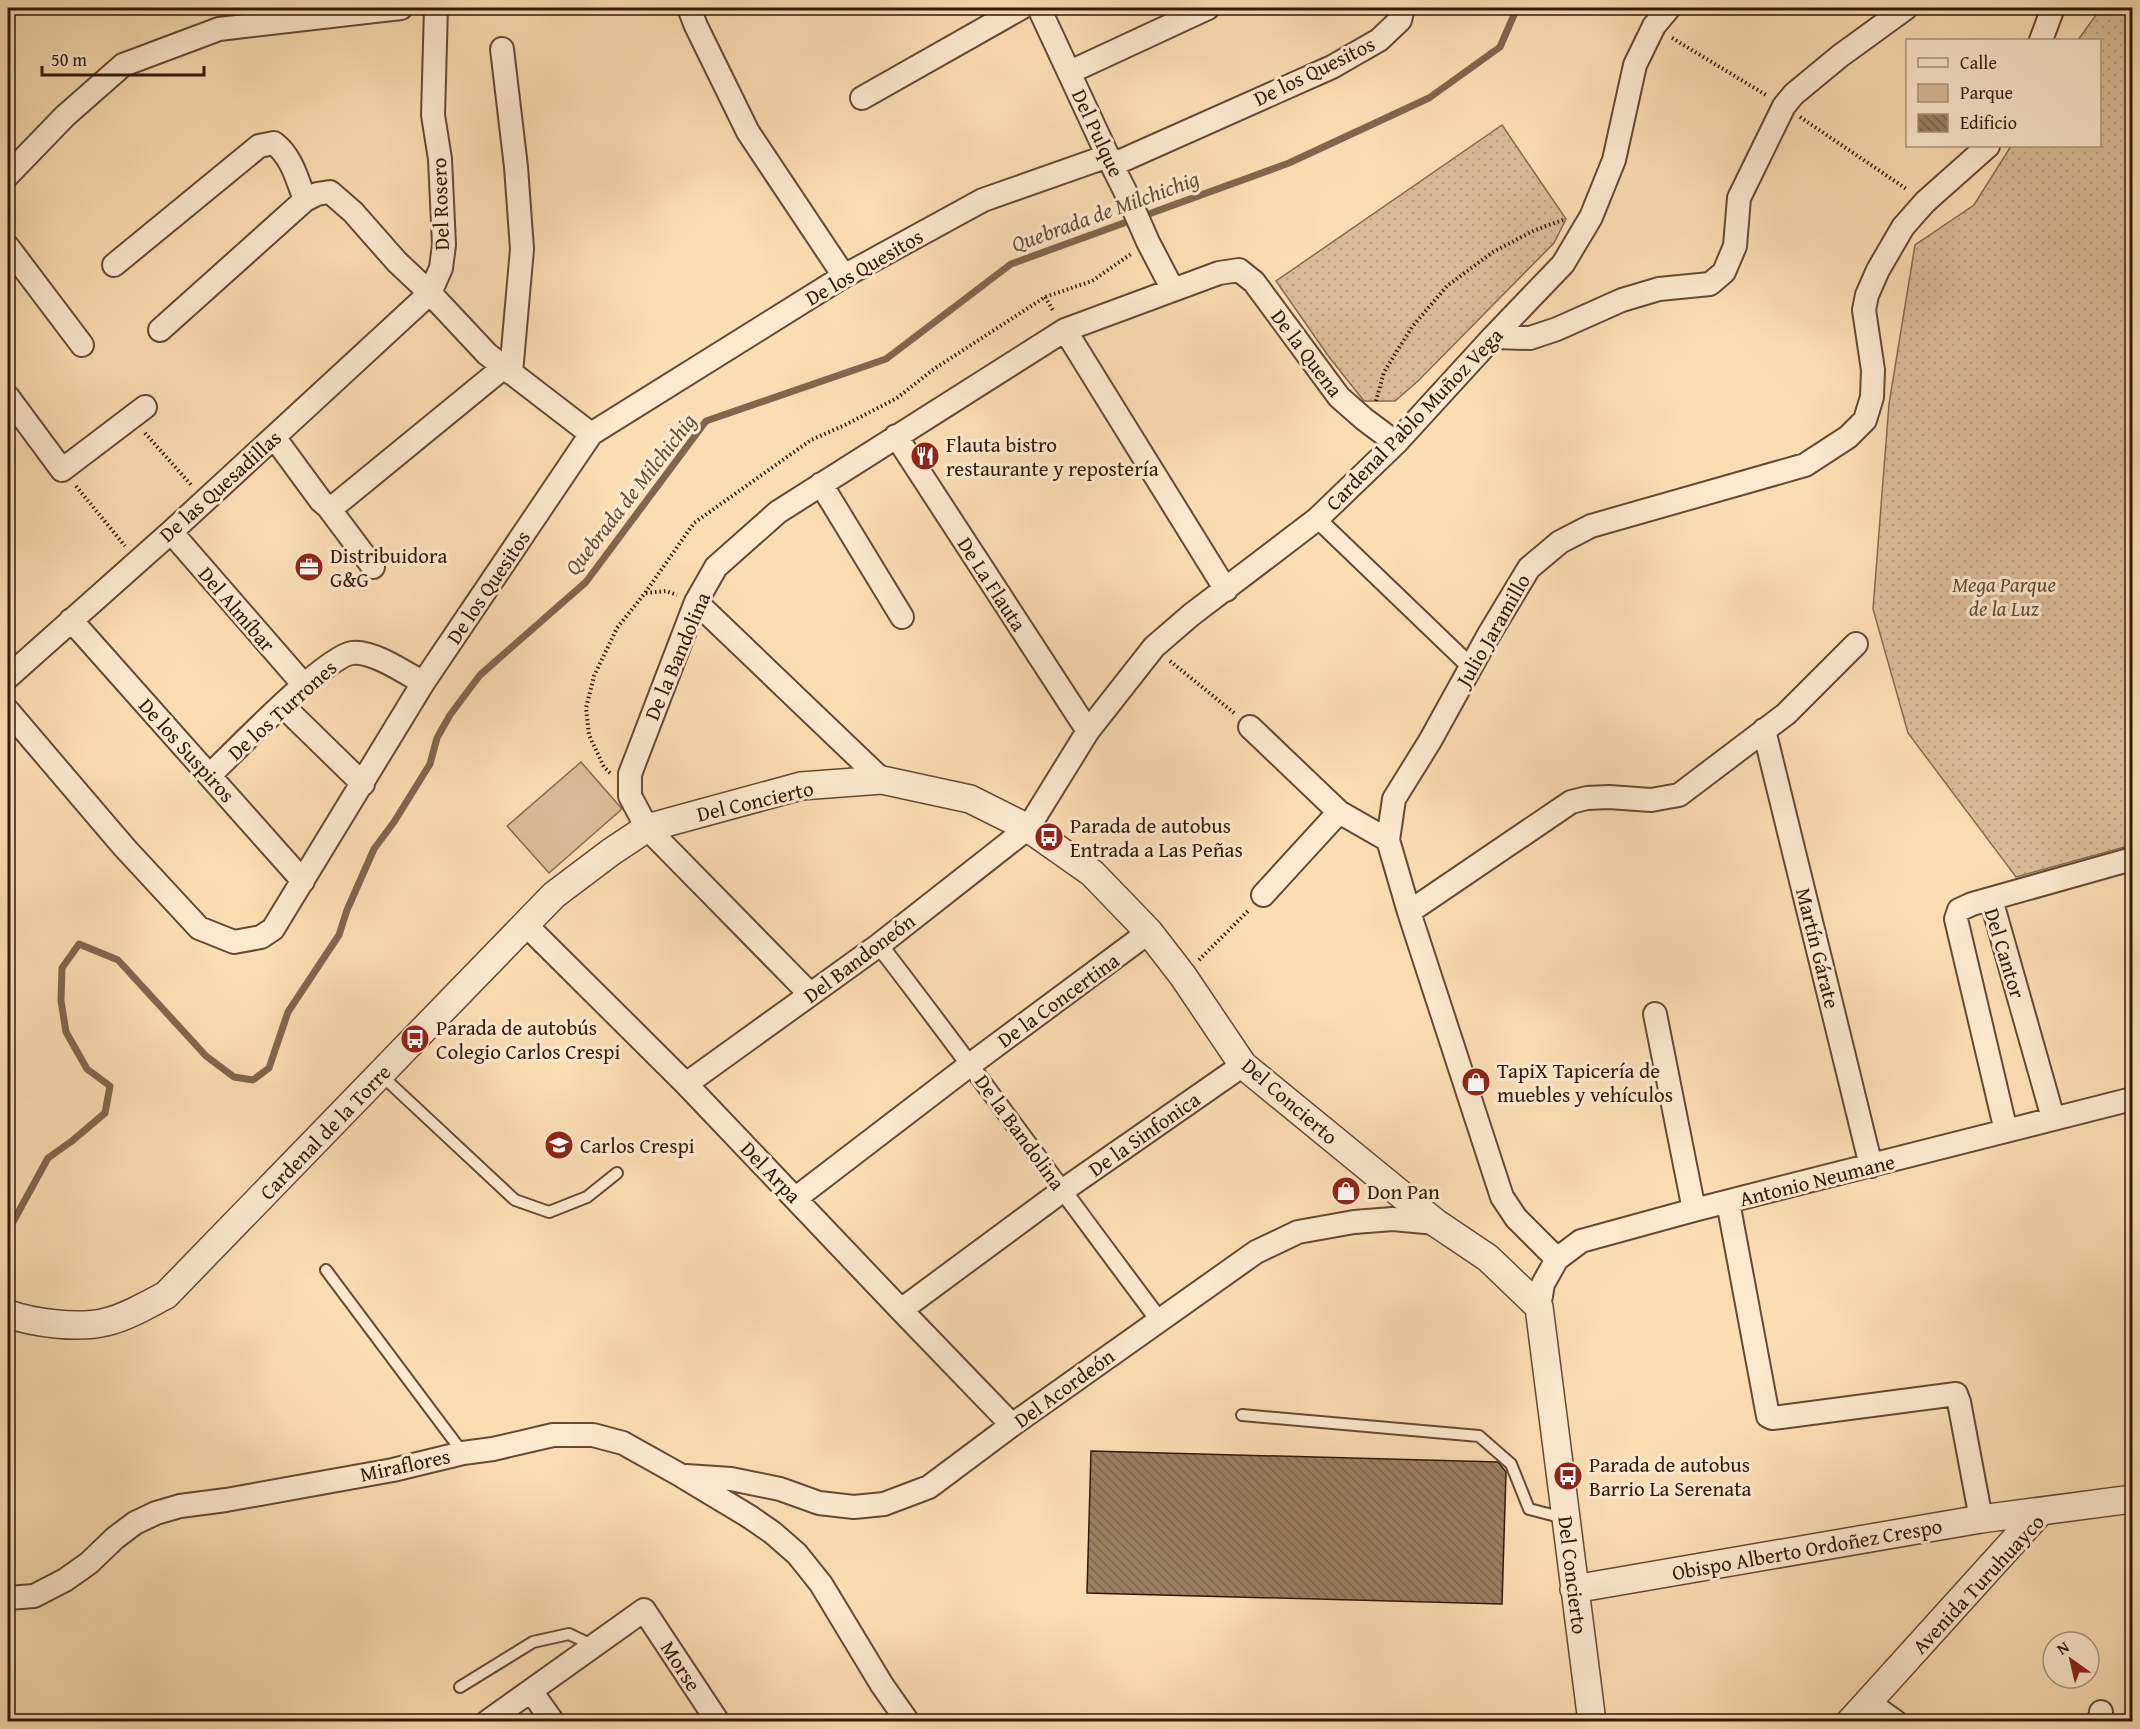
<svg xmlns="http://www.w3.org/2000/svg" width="2140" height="1729" viewBox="0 0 2140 1729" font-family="'Gentium Book Plus',serif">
  <defs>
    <pattern id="green-dots" width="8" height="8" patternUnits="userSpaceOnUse" patternTransform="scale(1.5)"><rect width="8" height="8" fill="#d9bc97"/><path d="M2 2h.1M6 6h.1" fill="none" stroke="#bba181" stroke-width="1.8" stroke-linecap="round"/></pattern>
    <pattern id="building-back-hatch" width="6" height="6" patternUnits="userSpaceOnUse" patternTransform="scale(1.5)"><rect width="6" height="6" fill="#9a7f62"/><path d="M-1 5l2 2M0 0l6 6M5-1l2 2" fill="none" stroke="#7e674f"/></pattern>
  </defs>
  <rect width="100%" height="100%" fill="#fbddb4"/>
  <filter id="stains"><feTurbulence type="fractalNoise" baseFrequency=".00333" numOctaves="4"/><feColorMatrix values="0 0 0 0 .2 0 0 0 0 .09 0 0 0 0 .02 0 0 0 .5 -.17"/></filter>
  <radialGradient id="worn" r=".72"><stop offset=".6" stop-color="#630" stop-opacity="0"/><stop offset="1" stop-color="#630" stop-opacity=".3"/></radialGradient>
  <path fill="url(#green-dots)" stroke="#856a50" stroke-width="1.5" d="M2101,8H2132V845L2016,877L1908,733L1873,609L1889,404L1915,245L1974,205L2011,146H2100V40H2078Z
    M1502,125L1566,219L1554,243L1418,381L1395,401H1364L1329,357L1276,281Z"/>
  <path fill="#d9bc97" stroke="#856a50" stroke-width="1.5" d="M581,762L622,809L549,873L507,826Z"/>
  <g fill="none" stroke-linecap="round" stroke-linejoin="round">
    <path stroke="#81664d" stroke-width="7" d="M8,1231L48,1158L72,1141L105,1113L110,1086L87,1069L66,1032L61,1001L62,968L79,944L118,960L206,1056L234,1077L253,1080L269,1068L288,1012L339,935L347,910L374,849L394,822L430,764L437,738L450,715L480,675L586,582L706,421L886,359L1011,264L1289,163L1429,98L1500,47L1517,8"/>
  </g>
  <path fill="url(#building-back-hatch)" stroke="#311909" stroke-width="1.5" d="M1091,1451L1498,1462L1506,1472L1502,1604L1087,1593Z"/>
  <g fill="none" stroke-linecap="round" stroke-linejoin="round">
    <g stroke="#644a34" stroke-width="14">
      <path id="service" d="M381,1075L515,1200L549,1212L587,1197L617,1173
        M326,1270L463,1453
        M1242,1415L1479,1436L1511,1464L1529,1509L1564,1518
        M460,1687L533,1642L569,1634L594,1646"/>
    </g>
    <g stroke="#644a34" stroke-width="20">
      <path id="pedestrian" d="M1317,519L1471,667
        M879,945C974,1068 1065,1195 1159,1320"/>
    </g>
    <g stroke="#644a34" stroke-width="26">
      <path id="minor" d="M689,8L696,26L748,132L844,276
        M1039,8L1112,165L1130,201L1148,242L1173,290
        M2041,40L2053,8
        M502,49L516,167L522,249L511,373
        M1070,72L1208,8
        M862,98L1021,8
        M1112,165L1332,67L1379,40L1400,20L1403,8
        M8,175L65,116L123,65L219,29L401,8
        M8,247L82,345
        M114,265L259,146L274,143C292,157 297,179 305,200
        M160,330L305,200L317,194L330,192L353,212L397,262L430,293L487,354L591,434
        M1065,330L1226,590
        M1493,337L1530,338L1557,329L1622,300L1659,289L1710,284L1724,272L1735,246L1739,198L1784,106L1794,94L1840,56L1906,8
        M8,397L62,470L145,407
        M896,436L1088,731
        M274,437L321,501L328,507H333L504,367
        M821,484L902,617
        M328,507L373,567
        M171,532L304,685
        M696,602L882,780
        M71,620L303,881
        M8,677L171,532L430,293L441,268L444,245L440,159L433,115L436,8
        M283,706L363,784
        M8,711L124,847L199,928L234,942L261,937L273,929L423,683L591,434L844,276L983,200L1108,156
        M1250,727L1339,812L1388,840
        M1764,730L1871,1166
        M210,775C235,751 325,657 352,653C372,650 406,673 423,683
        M1263,895L1339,812
        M1991,899L2053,1118
        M1409,912L1571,802L1587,798L1609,797L1651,800L1679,795L1786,714L1856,644
        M525,924L686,1084L901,1310L1012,1425
        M810,994L647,828L630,796V774L696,602L716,567L778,512L1065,330L1219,273L1239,270L1254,282L1339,397L1364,419L1396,443
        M1655,1014L1694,1210
        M686,1084L879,945L1028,828L1088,731L1154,647L1191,615L1317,519L1396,443L1493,337L1563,264L1591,217L1614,160L1635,65L1654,26L1669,8
        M2006,1131L1956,919L1959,910L1972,904L2132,859
        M796,1198L971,1064L1149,932
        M1728,1202L1768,1416L1772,1418L1781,1417L1956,1394L1959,1402L1981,1519
        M1557,1259L1516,1218L1502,1197L1409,912L1388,840L1394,799L1430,741L1488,636L1529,568L1560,542L1591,526L1805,465L1848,437L1865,420L1872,397L1873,370L1864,310L1867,295L1878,270L1903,227L1925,202L1988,146
        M1539,1307L1543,1284L1557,1259L1581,1241L1694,1210L2132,1099
        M901,1310L1062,1191L1243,1065
        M686,1476L731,1479L780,1489L819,1503L854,1507L884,1504L929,1487L1012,1425L1256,1252L1298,1232L1354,1222L1393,1219L1436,1223
        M8,1598L34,1596L65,1580L89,1563L115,1538L135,1523L156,1513L180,1506L226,1500L393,1470L463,1453L493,1449L553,1435H593L623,1443L682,1476L750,1517L773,1533L797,1554L821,1584L882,1685L908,1722
        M531,1691L553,1722
        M1868,1702L1896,1722
        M487,1722L644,1610L718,1722
        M2099,1722L2101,1712"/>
    </g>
    <g stroke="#644a34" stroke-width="30">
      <path id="tertiary" d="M8,1314C34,1323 78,1329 106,1322C127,1317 147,1305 166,1295L554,895L611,852L647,828L801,786L882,780L970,799L1028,828L1092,873L1149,932L1183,976L1243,1065L1436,1223L1488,1258L1539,1307L1592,1722
        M1574,1589L1981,1519L2132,1499
        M1850,1722L2040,1512"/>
    </g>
    <path stroke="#311909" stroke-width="4" stroke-dasharray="1.5 3" stroke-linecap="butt" d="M1672,38L1766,95
      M1800,117L1908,190
      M1045,297L1054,312
      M1376,401L1384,372L1412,327L1447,286L1493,252L1535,230L1563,220
      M145,433L192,486
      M76,486L125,546
      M646,593L666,591L677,595
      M1170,661L1234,713
      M610,773L604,767L589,735L586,708L594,676L617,628L645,593L694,523L811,440L845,425L897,398L934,369L1045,297L1092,281L1131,254
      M1199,960L1249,910"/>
    <use href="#service" stroke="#fce9ce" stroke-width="10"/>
    <use href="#pedestrian" stroke="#fce9ce" stroke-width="16"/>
    <use href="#minor" stroke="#fce9ce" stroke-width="22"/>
    <use href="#tertiary" stroke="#fce9ce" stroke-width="27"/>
  </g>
  <defs>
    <g id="restaurant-disc" transform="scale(1.5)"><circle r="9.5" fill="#8f2418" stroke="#fce9ce"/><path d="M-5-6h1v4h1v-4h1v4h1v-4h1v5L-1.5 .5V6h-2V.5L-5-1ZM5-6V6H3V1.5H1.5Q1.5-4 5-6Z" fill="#fff"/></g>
    <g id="office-disc" transform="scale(1.5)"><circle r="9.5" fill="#8f2418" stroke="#fce9ce"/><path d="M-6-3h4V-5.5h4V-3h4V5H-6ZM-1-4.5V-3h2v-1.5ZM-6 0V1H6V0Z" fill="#fff"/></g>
    <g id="bus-disc" transform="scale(1.5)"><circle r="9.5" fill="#8f2418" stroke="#fce9ce"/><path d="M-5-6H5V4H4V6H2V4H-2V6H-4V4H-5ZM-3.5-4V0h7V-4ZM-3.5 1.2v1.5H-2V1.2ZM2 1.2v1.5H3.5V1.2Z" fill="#fff"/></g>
    <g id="shop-disc" transform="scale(1.5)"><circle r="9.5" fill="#8f2418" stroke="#fce9ce"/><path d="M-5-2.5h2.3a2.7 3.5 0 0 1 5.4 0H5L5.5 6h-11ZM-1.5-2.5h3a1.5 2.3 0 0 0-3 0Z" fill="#fff"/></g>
    <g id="school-disc" transform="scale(1.5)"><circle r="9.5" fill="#8f2418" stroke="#fce9ce"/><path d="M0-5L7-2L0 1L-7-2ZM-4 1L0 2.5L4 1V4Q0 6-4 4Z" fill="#fff"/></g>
  </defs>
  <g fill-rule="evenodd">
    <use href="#restaurant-disc" x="925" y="456"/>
    <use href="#office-disc" x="309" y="567"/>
    <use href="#bus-disc" x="1049" y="837"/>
    <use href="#bus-disc" x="415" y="1039"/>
    <use href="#shop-disc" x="1476" y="1082"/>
    <use href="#school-disc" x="559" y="1145"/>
    <use href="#shop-disc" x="1346" y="1191"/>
    <use href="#bus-disc" x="1568" y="1476"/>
  </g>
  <g text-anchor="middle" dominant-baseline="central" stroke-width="6" stroke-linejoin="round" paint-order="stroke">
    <g font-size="21" fill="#311909" stroke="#fce9ce">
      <text transform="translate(1314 71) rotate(-26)">De los Quesitos</text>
      <text transform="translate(1098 133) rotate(65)">Del Pulque</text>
      <text transform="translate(440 204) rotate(-92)">Del Rosero</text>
      <text transform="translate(864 267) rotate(-30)">De los Quesitos</text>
      <text transform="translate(1307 353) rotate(53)">De la Quena</text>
      <text transform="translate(1414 419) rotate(-46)">Cardenal Pablo Muñoz Vega</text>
      <text transform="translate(220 486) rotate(-42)">De las Quesadillas</text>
      <text transform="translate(992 584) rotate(57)">De La Flauta</text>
      <text transform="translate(488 587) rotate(-56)">De los Quesitos</text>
      <text transform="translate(237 609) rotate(49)">Del Almíbar</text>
      <text transform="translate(1493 630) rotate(-60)">Julio Jaramillo</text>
      <text transform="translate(677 656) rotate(-67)">De la Bandolina</text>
      <text transform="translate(282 710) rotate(-42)">De los Turrones</text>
      <text transform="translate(187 750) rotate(48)">De los Suspiros</text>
      <text transform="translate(755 801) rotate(-13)">Del Concierto</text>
      <text transform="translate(1818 948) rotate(76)">Martín Gárate</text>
      <text transform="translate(2005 953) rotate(73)">Del Cantor</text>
      <text transform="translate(859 958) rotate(-37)">Del Bandoneón</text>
      <text transform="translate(1058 1000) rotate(-36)">De la Concertina</text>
      <text transform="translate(1290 1101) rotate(41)">Del Concierto</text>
      <text transform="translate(325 1132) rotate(-46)">Cardenal de la Torre</text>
      <text transform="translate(1020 1132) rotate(54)">De la Bandolina</text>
      <text transform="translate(1144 1134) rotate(-35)">De la Sinfonica</text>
      <text transform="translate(771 1172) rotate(46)">Del Arpa</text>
      <text transform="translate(1817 1180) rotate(-14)">Antonio Neumane</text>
      <text transform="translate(1064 1388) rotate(-36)">Del Acordeón</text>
      <text transform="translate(405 1465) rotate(-12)">Miraflores</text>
      <text transform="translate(1807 1549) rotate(-10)">Obispo Alberto Ordoñez Crespo</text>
      <text transform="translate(1573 1575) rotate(83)">Del Concierto</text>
      <text transform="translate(1978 1584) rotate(-47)">Avenida Turuhuayco</text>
      <text transform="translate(681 1666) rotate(57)">Morse</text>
    </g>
    <g font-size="21" fill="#311909" stroke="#fce9ce" text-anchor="start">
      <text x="946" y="444">Flauta bistro<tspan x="946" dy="24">restaurante y repostería</tspan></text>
      <text x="330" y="555">Distribuidora<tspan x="330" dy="24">G&amp;G</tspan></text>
      <text x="1070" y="825">Parada de autobus<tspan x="1070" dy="24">Entrada a Las Peñas</tspan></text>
      <text x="436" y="1027">Parada de autobús<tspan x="436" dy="24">Colegio Carlos Crespi</tspan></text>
      <text x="1497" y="1070">TapiX Tapicería de<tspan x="1497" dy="24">muebles y vehículos</tspan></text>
      <text x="580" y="1145">Carlos Crespi</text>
      <text x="1367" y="1191">Don Pan</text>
      <text x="1589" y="1464">Parada de autobus<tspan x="1589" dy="24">Barrio La Serenata</tspan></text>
    </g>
    <g font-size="21" font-style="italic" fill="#634a34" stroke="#fce9ce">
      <text x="2004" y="584">Mega Parque<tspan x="2004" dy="24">de la Luz</tspan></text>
    </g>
    <g font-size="22" font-style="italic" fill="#664d36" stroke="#fce9ce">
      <text transform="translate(1105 211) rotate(-20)">Quebrada de Milchichig</text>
      <text transform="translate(630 494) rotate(-52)">Quebrada de Milchichig</text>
    </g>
  </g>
  <rect width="2140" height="1729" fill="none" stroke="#fbddb4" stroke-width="30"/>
  <rect x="9" y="9" width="2122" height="1711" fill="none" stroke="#311909" stroke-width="3"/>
  <rect x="15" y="15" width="2110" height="1699" fill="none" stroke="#311909" stroke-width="1.5"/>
  <rect x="1906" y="39" width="195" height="108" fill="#fce9ce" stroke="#ab967f" stroke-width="1.5"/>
  <rect x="1918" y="58" width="30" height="9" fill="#fce9ce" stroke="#ab967f" stroke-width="1.5"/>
  <text x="1960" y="69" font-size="18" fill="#311909">Calle</text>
  <rect x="1918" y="84" width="30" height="18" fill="#d9bc97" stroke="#ab967f" stroke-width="1.5"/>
  <text x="1960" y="99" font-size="18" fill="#311909">Parque</text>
  <rect x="1918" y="114" width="30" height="18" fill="url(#building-back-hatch)" stroke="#ab967f" stroke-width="1.5"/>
  <text x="1960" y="129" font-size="18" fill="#311909">Edificio</text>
  <g transform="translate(2071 1660) rotate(326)"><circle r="28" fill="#fce9ce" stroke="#ab967f" stroke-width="1.5"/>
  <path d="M0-4.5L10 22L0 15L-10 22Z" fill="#8f2418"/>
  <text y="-9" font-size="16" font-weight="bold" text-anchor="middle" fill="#311909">N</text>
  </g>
  <path d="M42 66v9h162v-9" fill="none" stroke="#311909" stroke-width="3"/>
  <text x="51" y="66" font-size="18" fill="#311909" stroke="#fce9ce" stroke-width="4.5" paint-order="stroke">50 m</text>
  <rect width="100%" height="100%" filter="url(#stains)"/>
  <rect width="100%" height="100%" fill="url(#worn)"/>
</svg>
